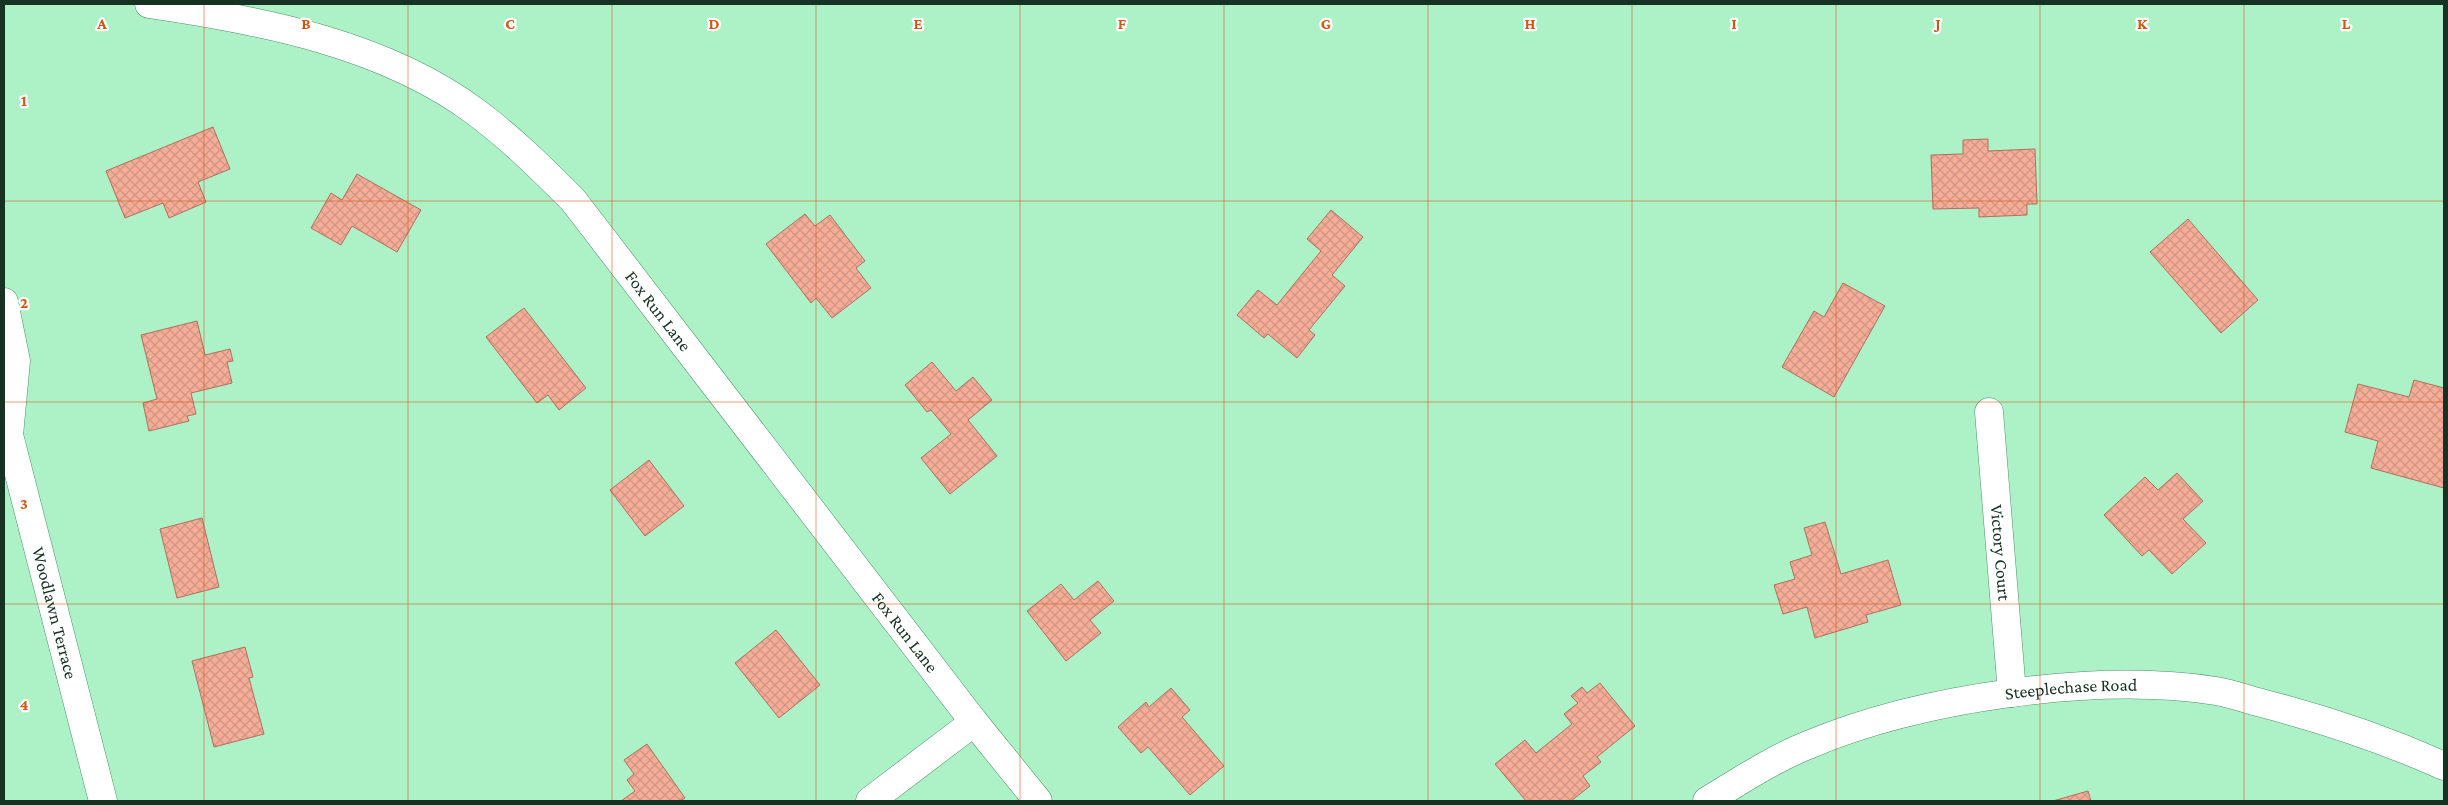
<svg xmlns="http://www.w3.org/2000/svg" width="2448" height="805" viewBox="0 0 2448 805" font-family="'Crimson Pro',serif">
  <defs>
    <pattern id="building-cross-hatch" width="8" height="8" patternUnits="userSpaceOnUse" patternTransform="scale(1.25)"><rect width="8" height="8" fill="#f5ad98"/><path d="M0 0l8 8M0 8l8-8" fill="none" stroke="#d19583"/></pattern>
  </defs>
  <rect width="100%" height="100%" fill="#adf2c7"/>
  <path fill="url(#building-cross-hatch)" stroke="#b16e5b" d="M213,127L230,169L198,182L206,202L169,218L163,203L125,218L106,171Z
    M1988,139V151L2035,149L2037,204H2027V215L1979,217V208L1933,209L1931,155L1963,154V140Z
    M357,174L421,210L397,252L352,226L341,245L311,228L331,193L342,200Z
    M1331,210L1363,237L1332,275L1345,286L1309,330L1315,335L1297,358L1268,334L1264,338L1237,315L1258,290L1277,305L1321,251L1307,239Z
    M805,214L815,226L830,215L865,261L856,268L871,288L832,318L816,298L811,303L766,244Z
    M2188,219L2258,300L2221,333L2150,252Z
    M1843,283L1885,306L1834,397L1782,367L1814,311L1824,317Z
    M524,308L586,388L559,410L548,395L537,403L486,337Z
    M197,321L205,355L230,349L233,361L227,362L232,383L191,393L196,414L187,416L189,421L149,431L143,403L157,399L141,335Z
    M932,362L956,391L973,377L992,400L968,420L997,456L950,494L921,458L951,434L931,410L927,412L905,385Z
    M2414,380L2444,388V488L2371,468L2378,441L2345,432L2358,384L2409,397Z
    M649,460L684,506L645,536L610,490Z
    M2177,473L2203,501L2183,519L2206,543L2172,574L2149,550L2142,556L2104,515L2145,477L2158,490Z
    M202,518L219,587L177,598L160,529Z
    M1825,522L1841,574L1888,560L1901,605L1866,615L1868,622L1815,638L1807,607L1783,614L1774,585L1795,579L1790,562L1812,555L1804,528Z
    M1098,581L1114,601L1090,620L1101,633L1066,661L1027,611L1061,584L1074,600Z
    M776,630L820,685L779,718L735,663Z
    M245,647L253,677L249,678L264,734L214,747L192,661Z
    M1600,683L1635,726L1597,757L1601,762L1583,776L1590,786L1571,801H1526L1495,764L1525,740L1536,753L1572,724L1564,714L1578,703L1571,696L1582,687L1587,693Z
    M1171,688L1190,710L1182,717L1224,766L1190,795L1148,747L1141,753L1118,727L1146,702L1149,707Z
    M647,744L685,798L680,801H621L635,791L627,780L634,774L624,760Z
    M2088,791L2091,801H2053Z"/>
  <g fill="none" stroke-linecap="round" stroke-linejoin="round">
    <g stroke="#4d8f69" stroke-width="29">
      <g id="street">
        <path id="s1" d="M149,4C259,20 386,44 477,113C512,139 542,169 573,200L974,722L1038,801"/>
        <path d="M4,302L16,361L9,435"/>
        <path id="s2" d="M1989,412L2012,693"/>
        <path id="s3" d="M4,425L9,435L103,801"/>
        <path d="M870,801L974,722"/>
        <path id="s4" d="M1707,801C1740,781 1773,759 1808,745C1919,698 2097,672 2216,691C2233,694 2249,700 2265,704C2327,720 2386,740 2444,766"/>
      </g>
    </g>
    <use href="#street" stroke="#fff" stroke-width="28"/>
  </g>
  <path fill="none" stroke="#d3550e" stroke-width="1" stroke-opacity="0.55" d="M204,4V801M408,4V801M612,4V801M816,4V801M1020,4V801M1224,4V801M1428,4V801M1632,4V801M1836,4V801M2040,4V801M2244,4V801M4,201H2444M4,402H2444M4,604H2444"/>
  <g text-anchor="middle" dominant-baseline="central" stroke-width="4.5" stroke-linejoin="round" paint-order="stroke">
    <g font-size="18" fill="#163222" stroke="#fff">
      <text stroke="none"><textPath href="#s1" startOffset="619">Fox Run Lane</textPath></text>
      <text stroke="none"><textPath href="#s2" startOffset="141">Victory Court</textPath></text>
      <text stroke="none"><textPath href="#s3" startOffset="195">Woodlawn Terrace</textPath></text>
      <text stroke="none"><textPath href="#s1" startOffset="1024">Fox Run Lane</textPath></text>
      <text stroke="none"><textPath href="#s4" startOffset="386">Steeplechase Road</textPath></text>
    </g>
  </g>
  <g font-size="16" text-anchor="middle" font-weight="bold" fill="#d3550e" stroke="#fff" stroke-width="4.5" stroke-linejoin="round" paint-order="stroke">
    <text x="102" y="29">A</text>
    <text x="306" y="29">B</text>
    <text x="510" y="29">C</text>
    <text x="714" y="29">D</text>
    <text x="918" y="29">E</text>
    <text x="1122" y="29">F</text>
    <text x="1326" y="29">G</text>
    <text x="1530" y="29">H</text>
    <text x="1734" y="29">I</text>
    <text x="1938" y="29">J</text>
    <text x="2142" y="29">K</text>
    <text x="2346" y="29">L</text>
    <text x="24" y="106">1</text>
    <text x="24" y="308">2</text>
    <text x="24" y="509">3</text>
    <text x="24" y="710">4</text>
  </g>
  <rect width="2448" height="805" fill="none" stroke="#163222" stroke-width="10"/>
</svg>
